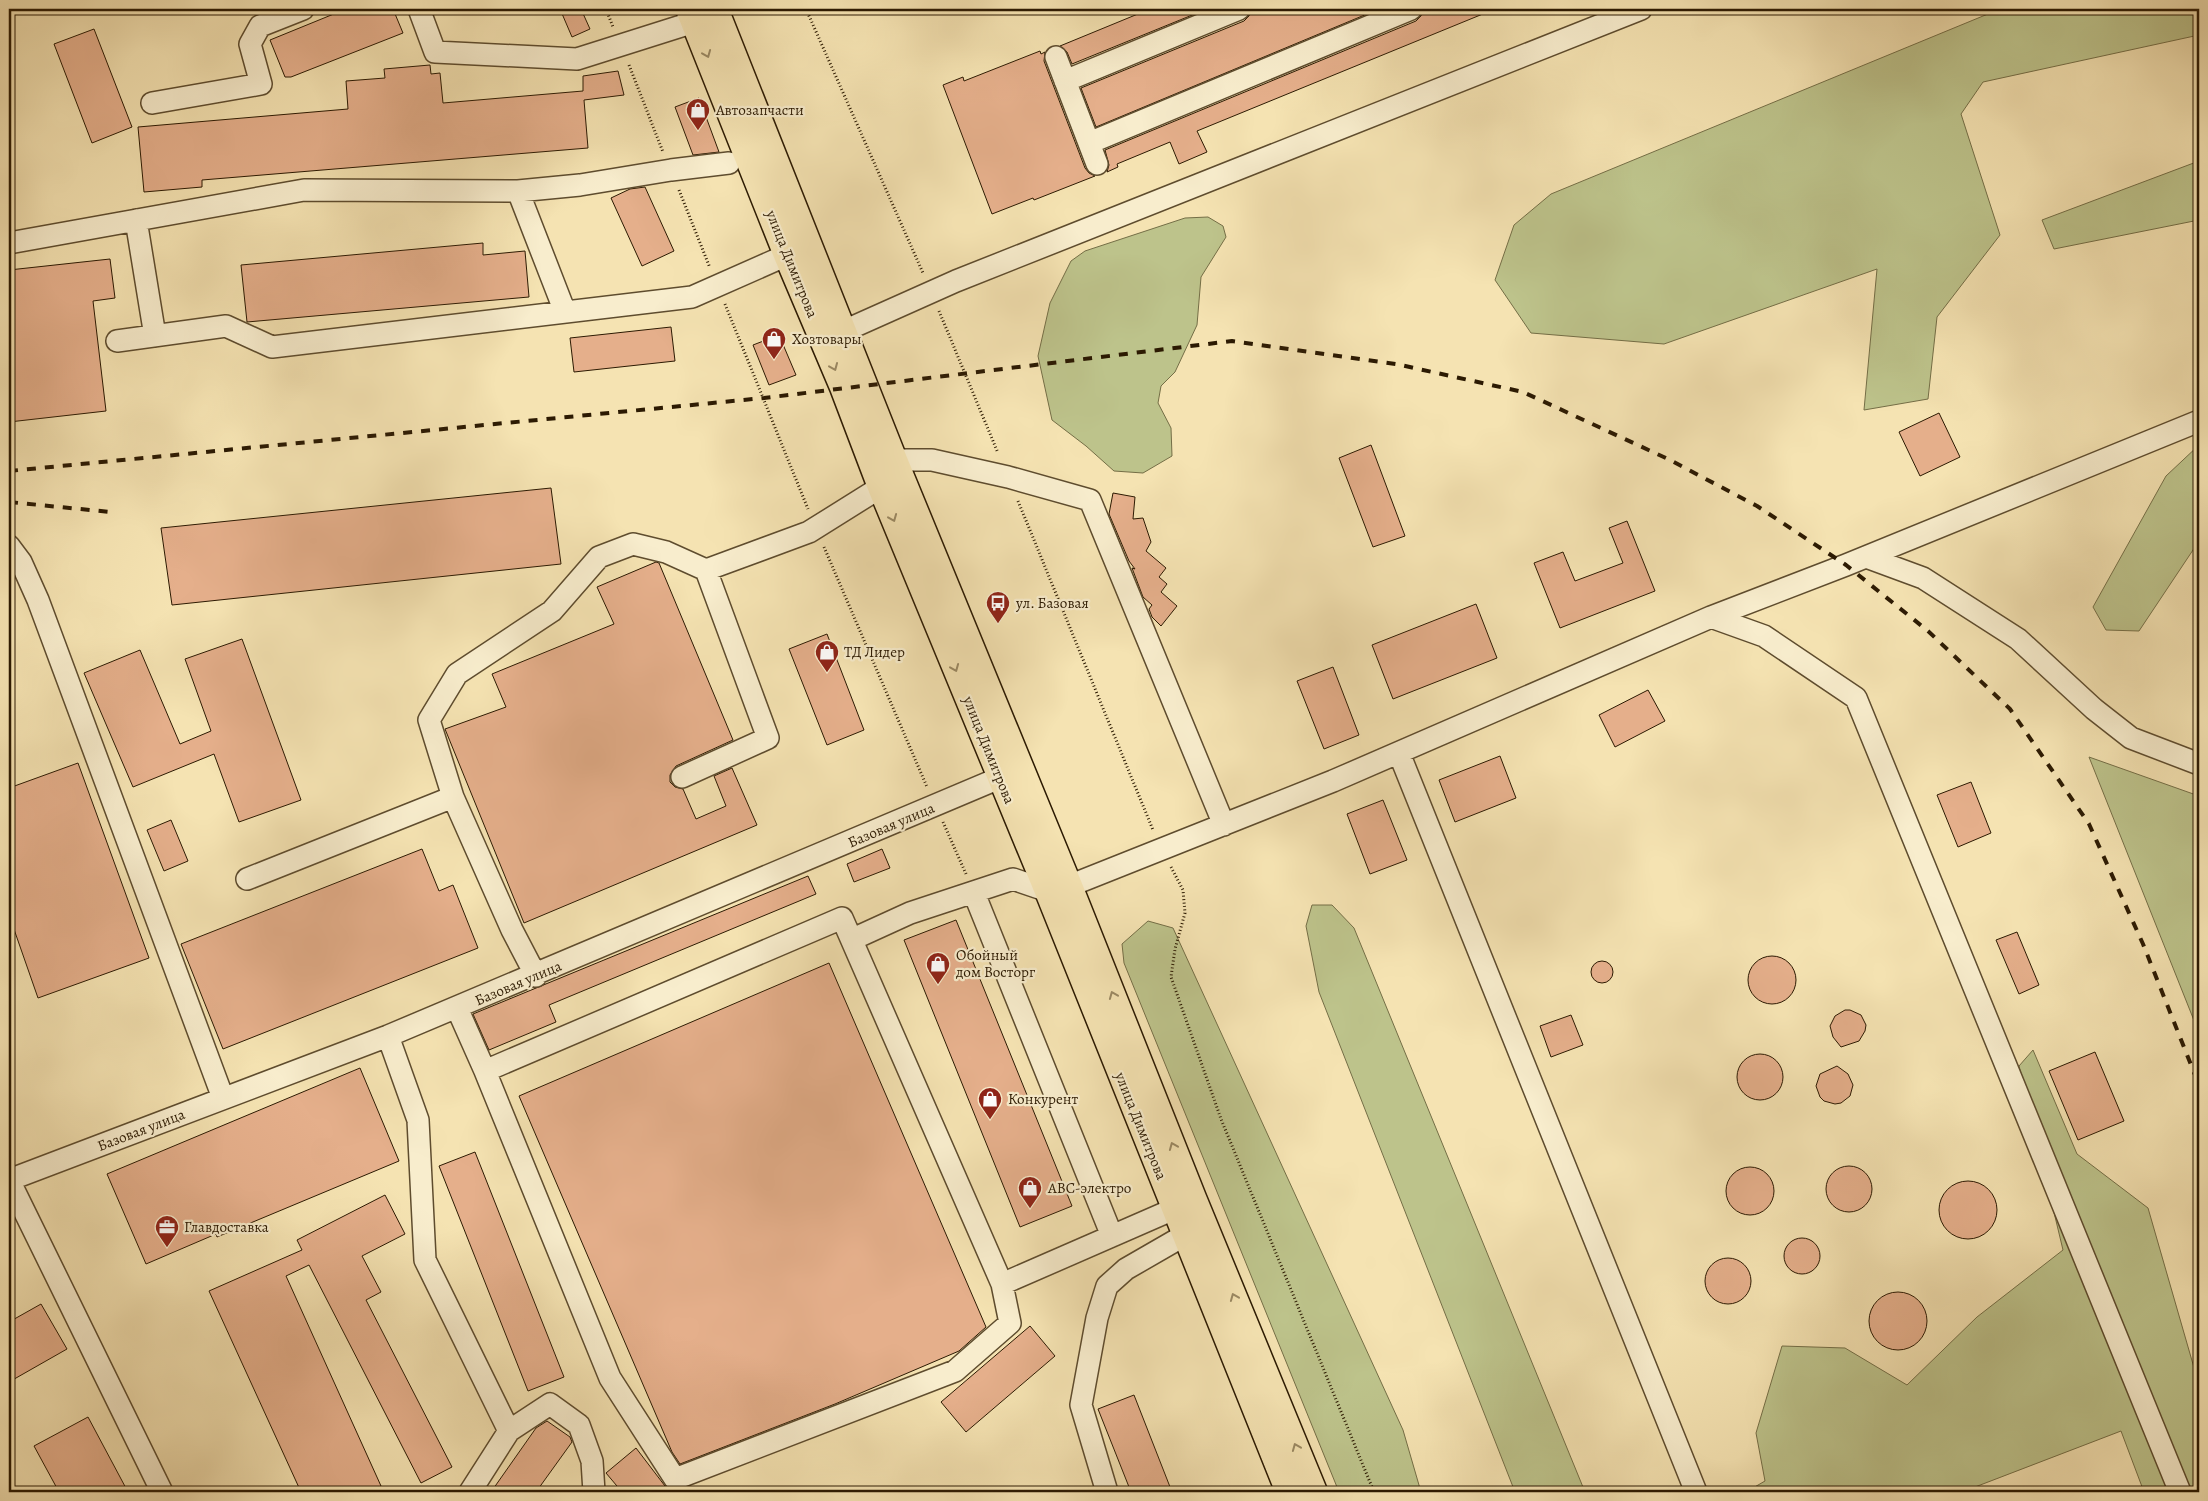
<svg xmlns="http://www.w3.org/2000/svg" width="2208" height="1501" viewBox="0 0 2208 1501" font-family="Alegreya,serif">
  <rect width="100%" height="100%" fill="#f5e3b2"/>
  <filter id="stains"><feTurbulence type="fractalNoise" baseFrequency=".004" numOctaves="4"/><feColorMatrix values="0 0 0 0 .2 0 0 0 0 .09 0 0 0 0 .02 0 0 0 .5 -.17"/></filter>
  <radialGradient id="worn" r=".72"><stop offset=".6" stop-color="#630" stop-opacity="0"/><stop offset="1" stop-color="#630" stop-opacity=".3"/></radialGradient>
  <path fill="#bdc38b" stroke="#746e46" d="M2000,9H2199V35L1983,82L1961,114L2000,235L1937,317L1928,399L1864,410L1877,269L1664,344L1531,333L1495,280L1514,225L1551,194Z
    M2199,161V220L2054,249L2042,220Z
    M1208,217L1223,226L1226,237L1201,277L1197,325L1175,372L1161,386L1158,403L1171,428L1172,456L1143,473L1114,471L1086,446L1052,420L1038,356L1050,303L1071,261L1085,251L1185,218Z
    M2199,445V541L2139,631L2106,630L2093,607L2166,476Z
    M2089,757L2199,796V1033Z
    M1312,905H1332L1354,928L1585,1492H1515L1319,992L1306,926Z
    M1148,921L1173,928L1403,1430L1421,1492H1339L1124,963L1122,944Z
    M2033,1050L2077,1154L2148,1208L2199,1385V1492H2144L2121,1431L1962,1492H1746L1765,1481L1756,1433L1782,1346L1845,1348L1907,1385L1977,1317L2063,1250L2019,1066Z"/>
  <path fill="#e5af8b" stroke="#2c1a02" d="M346,9H393L403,33L291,77H285L270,40Z
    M560,9H581L590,29L572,37Z
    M1150,9H1207L1072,64L1067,52L1060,46Z
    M1251,9H1379L1096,127L1081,88L1244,21L1249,16Z
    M1423,9H1495L1197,131L1207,152L1179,164L1170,142L1117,164L1118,167L1107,172L1109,165L1105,150L1416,21L1421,16Z
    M94,29L132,127L92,143L54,44Z
    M1040,51L1041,54L1045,52L1044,61L1085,168L1089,173L1095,176L1034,200L1033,198L992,214L943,85L963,77L964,81Z
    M430,65L431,74L440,73L443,103L583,91V76L618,71L624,95L584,100L588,148L202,180V187L144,192L138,127L348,109L346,81L385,78L384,69Z
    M699,98L719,152L693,155L675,107Z
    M645,187L674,251L642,266L611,198L630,189Z
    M483,243V255L525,251L529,297L247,322L241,265Z
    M110,259L115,298L93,301L106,411L9,422V270Z
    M671,327L675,361L574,372L570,338Z
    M779,335L796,375L769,385L753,345Z
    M1939,413L1960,457L1920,476L1899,432Z
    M1371,445L1405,536L1373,547L1339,458Z
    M551,488L561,564L172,605L161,528Z
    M1113,493L1135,497L1133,519L1143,518L1151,542L1146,551L1166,568L1159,577L1167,584L1161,592L1177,606L1161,626L1152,617L1149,609L1152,605L1143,597L1132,568L1135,569L1129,561L1109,514Z
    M1627,521L1655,591L1560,628L1534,563L1563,552L1575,581L1623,563L1609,528Z
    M656,562L659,563L733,740L676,766L670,775V782L675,787L683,789L696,819L726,806L714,776L732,768L757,825L524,923L445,729L506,707L492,674L614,624L597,587Z
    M1476,604L1497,658L1393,699L1372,645Z
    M827,634L864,730L827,745L789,649Z
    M242,639L301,800L239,822L214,754L133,787L84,673L140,650L180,744L211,731L185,659Z
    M1333,667L1359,735L1324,749L1297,681Z
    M1648,690L1665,721L1615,747L1599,715Z
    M1500,756L1516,798L1455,822L1439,780Z
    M78,763L149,958L38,998L9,915V788Z
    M1971,782L1991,833L1958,847L1937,795Z
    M1383,800L1407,860L1370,874L1347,814Z
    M171,820L188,861L164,871L147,830Z
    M422,849L439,891L453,885L478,948L223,1049L181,944Z
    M882,849L890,868L854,882L847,864Z
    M808,876L816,894L549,1005L556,1022L489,1050L473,1014Z
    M956,920L1072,1206L1020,1227L904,940Z
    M2017,932L2039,985L2019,994L1996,940Z
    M1748 980a24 24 0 1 1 48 0a24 24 0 1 1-48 0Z
    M1591 972a11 11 0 1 1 22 0a11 11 0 1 1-22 0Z
    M829,963L986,1327L959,1351L835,1404L680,1464L672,1452L519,1096Z
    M1845,1010H1850L1861,1015L1866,1025L1865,1031L1859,1041L1841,1047L1833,1037L1830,1026L1835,1016Z
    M1571,1015L1583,1045L1551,1057L1540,1026Z
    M2095,1052L2124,1121L2078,1140L2049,1071Z
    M1737 1077a23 23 0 1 1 46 0a23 23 0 1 1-46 0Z
    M1837,1066L1848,1074L1853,1085L1850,1096L1841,1103L1835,1104L1824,1101L1820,1097L1816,1086L1820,1074Z
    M360,1068L399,1161L217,1237L216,1234L146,1264L107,1174Z
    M475,1152L564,1377L528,1391L439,1166Z
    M1826 1189a23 23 0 1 1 46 0a23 23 0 1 1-46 0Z
    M1726 1191a24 24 0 1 1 48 0a24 24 0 1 1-48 0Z
    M1939 1210a29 29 0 1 1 58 0a29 29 0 1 1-58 0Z
    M385,1195L405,1234L362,1256L381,1292L366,1300L452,1467L421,1483L309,1265L286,1276L381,1486L368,1492H301L209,1291L302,1250L297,1240Z
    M1784 1256a18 18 0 1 1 36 0a18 18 0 1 1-36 0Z
    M1705 1281a23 23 0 1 1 46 0a23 23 0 1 1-46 0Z
    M1869 1321a29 29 0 1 1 58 0a29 29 0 1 1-58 0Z
    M41,1304L67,1349L9,1382V1322Z
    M1030,1326L1055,1356L966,1432L941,1402Z
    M1134,1395L1172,1492H1131L1098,1409Z
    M88,1417L128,1492H59L34,1446Z
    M547,1421L570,1437L572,1442L536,1492H491L536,1428Z
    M636,1448L665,1486L673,1492H622L606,1473Z"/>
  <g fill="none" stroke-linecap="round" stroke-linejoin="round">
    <g stroke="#5e4c2e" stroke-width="24">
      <path id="minor" d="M419,9L435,52L577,59L694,22
        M1056,57L1097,164
        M1065,81L1239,9
        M152,103L261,84L250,44L260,26L303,9
        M1089,143L1411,9
        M518,191L565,312
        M136,220L155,336
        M9,243L304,190L518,191L580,185L671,170L729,163
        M844,331L956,281L1641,9
        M117,341L226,326L272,347L692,297L787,255
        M894,460H932L1008,477L1090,500L1224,825
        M9,546L21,562L38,600L223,1098
        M1866,557L1923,578L2018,639L2094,709L2131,738L2199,764
        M1711,617L1846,565L2199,421
        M1399,753L1696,1492
        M682,777L768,738L706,570L809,532L881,487
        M247,879L453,797
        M974,893L1112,1236
        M853,939L910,913L1013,879L1048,891L1069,886L1333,781L1711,617L1764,636L1856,698L2180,1492
        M536,976L512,930L453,797L429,720L457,674L552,611L599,557L633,544L666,552L706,570
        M457,1008L485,1071
        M388,1036L418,1120L425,1260L509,1431L470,1492
        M9,1180L388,1036L1016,771
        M9,1180L162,1492
        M1002,1284L1010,1323L955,1371L675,1479L610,1378L485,1071L842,918L1002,1284L1174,1209
        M509,1431L550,1404L579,1425L592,1461L594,1492
        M1107,1492L1081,1405L1097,1318L1107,1286L1126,1269L1185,1235"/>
    </g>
    <g stroke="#2c1a02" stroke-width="29">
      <path id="major" d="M689,9L787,255L843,387L881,487L1048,891L1289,1492
        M715,9L894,460L1069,886L1193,1198L1314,1492"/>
    </g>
    <path stroke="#2c1a02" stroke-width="3" stroke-dasharray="1 2.5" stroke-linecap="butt" d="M606,9L613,27
      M806,9L923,273
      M629,65L663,152
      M679,190L710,268
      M725,304L808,509
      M939,311L998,453
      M1018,501L1153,830
      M824,547L927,787
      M943,822L966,874
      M1171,867L1183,890L1185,913L1175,949L1171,977L1221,1119L1374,1492"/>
    <use href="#minor" stroke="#f8edcd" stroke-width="21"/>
    <use href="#major" stroke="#f5e3b2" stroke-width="26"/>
    <path stroke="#2c1a02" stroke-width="4" stroke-dasharray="9 9" stroke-linecap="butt" d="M9,471L764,398L1232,341L1396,364L1523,392L1668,459L1757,506L1846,565L1928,631L2010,709L2089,824L2143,944L2199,1085
      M9,502L111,512"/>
  </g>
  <defs><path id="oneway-chevron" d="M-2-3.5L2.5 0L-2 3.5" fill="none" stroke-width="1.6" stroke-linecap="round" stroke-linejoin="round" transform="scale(1.25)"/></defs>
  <g stroke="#9b8963">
    <use href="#oneway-chevron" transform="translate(707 54) rotate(68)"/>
    <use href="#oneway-chevron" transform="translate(834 367) rotate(67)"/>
    <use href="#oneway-chevron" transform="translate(893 518) rotate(68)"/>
    <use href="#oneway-chevron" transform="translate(955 668) rotate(68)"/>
    <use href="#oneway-chevron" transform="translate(1113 995) rotate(-112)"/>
    <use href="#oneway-chevron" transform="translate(1173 1146) rotate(-112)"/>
    <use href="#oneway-chevron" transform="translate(1234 1297) rotate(-112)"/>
    <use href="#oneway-chevron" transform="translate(1296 1447) rotate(-112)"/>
  </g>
  <defs>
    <g id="shop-pin" transform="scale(1.25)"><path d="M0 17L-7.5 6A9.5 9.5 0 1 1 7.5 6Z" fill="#8f2418" stroke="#f8edcd"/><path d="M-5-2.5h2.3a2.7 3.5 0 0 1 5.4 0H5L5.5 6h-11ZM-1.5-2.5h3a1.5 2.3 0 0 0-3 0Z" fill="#fff"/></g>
    <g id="bus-pin" transform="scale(1.25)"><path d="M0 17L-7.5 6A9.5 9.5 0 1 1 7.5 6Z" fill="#8f2418" stroke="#f8edcd"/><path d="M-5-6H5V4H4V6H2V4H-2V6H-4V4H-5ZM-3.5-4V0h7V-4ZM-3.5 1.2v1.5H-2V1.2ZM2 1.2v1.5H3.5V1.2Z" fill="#fff"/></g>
    <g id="office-pin" transform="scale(1.25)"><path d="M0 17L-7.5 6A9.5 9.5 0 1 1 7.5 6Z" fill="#8f2418" stroke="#f8edcd"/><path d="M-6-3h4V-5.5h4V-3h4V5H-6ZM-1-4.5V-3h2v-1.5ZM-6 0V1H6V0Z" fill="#fff"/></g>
  </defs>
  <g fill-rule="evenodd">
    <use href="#shop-pin" x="698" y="110"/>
    <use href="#shop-pin" x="774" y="339"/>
    <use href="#bus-pin" x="998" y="603"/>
    <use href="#shop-pin" x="827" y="652"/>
    <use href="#shop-pin" x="938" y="964"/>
    <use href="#shop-pin" x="990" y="1099"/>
    <use href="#shop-pin" x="1030" y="1188"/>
    <use href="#office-pin" x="167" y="1227"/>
  </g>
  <g text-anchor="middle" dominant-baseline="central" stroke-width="4.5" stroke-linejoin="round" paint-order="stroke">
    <g font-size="15" fill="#2c1a02" stroke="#f8edcd" text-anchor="start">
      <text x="716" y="110">Автозапчасти</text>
      <text x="792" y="339">Хозтовары</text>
      <text x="1016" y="603">ул. Базовая</text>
      <text x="844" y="652">ТД Лидер</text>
      <text x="956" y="955">Обойный<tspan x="956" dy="17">дом Восторг</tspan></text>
      <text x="1008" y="1099">Конкурент</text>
      <text x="1048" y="1188">АВС-электро</text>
      <text x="184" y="1227">Главдоставка</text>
    </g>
    <g font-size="15" fill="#2c1a02" stroke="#f8edcd">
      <text transform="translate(792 264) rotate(68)">улица Димитрова</text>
      <text transform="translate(989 750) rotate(68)">улица Димитрова</text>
      <text transform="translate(891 825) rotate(-23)">Базовая улица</text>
      <text transform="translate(518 983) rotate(-23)">Базовая улица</text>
      <text transform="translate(1141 1126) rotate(68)">улица Димитрова</text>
      <text transform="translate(141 1130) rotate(-21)">Базовая улица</text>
    </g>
  </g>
  <rect width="2208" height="1501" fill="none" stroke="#f5e3b2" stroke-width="30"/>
  <rect x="10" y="10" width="2188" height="1481" fill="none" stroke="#2c1a02" stroke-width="2.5"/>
  <rect x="15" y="15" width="2178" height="1471" fill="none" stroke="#2c1a02"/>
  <rect width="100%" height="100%" filter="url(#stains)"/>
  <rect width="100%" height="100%" fill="url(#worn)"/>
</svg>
